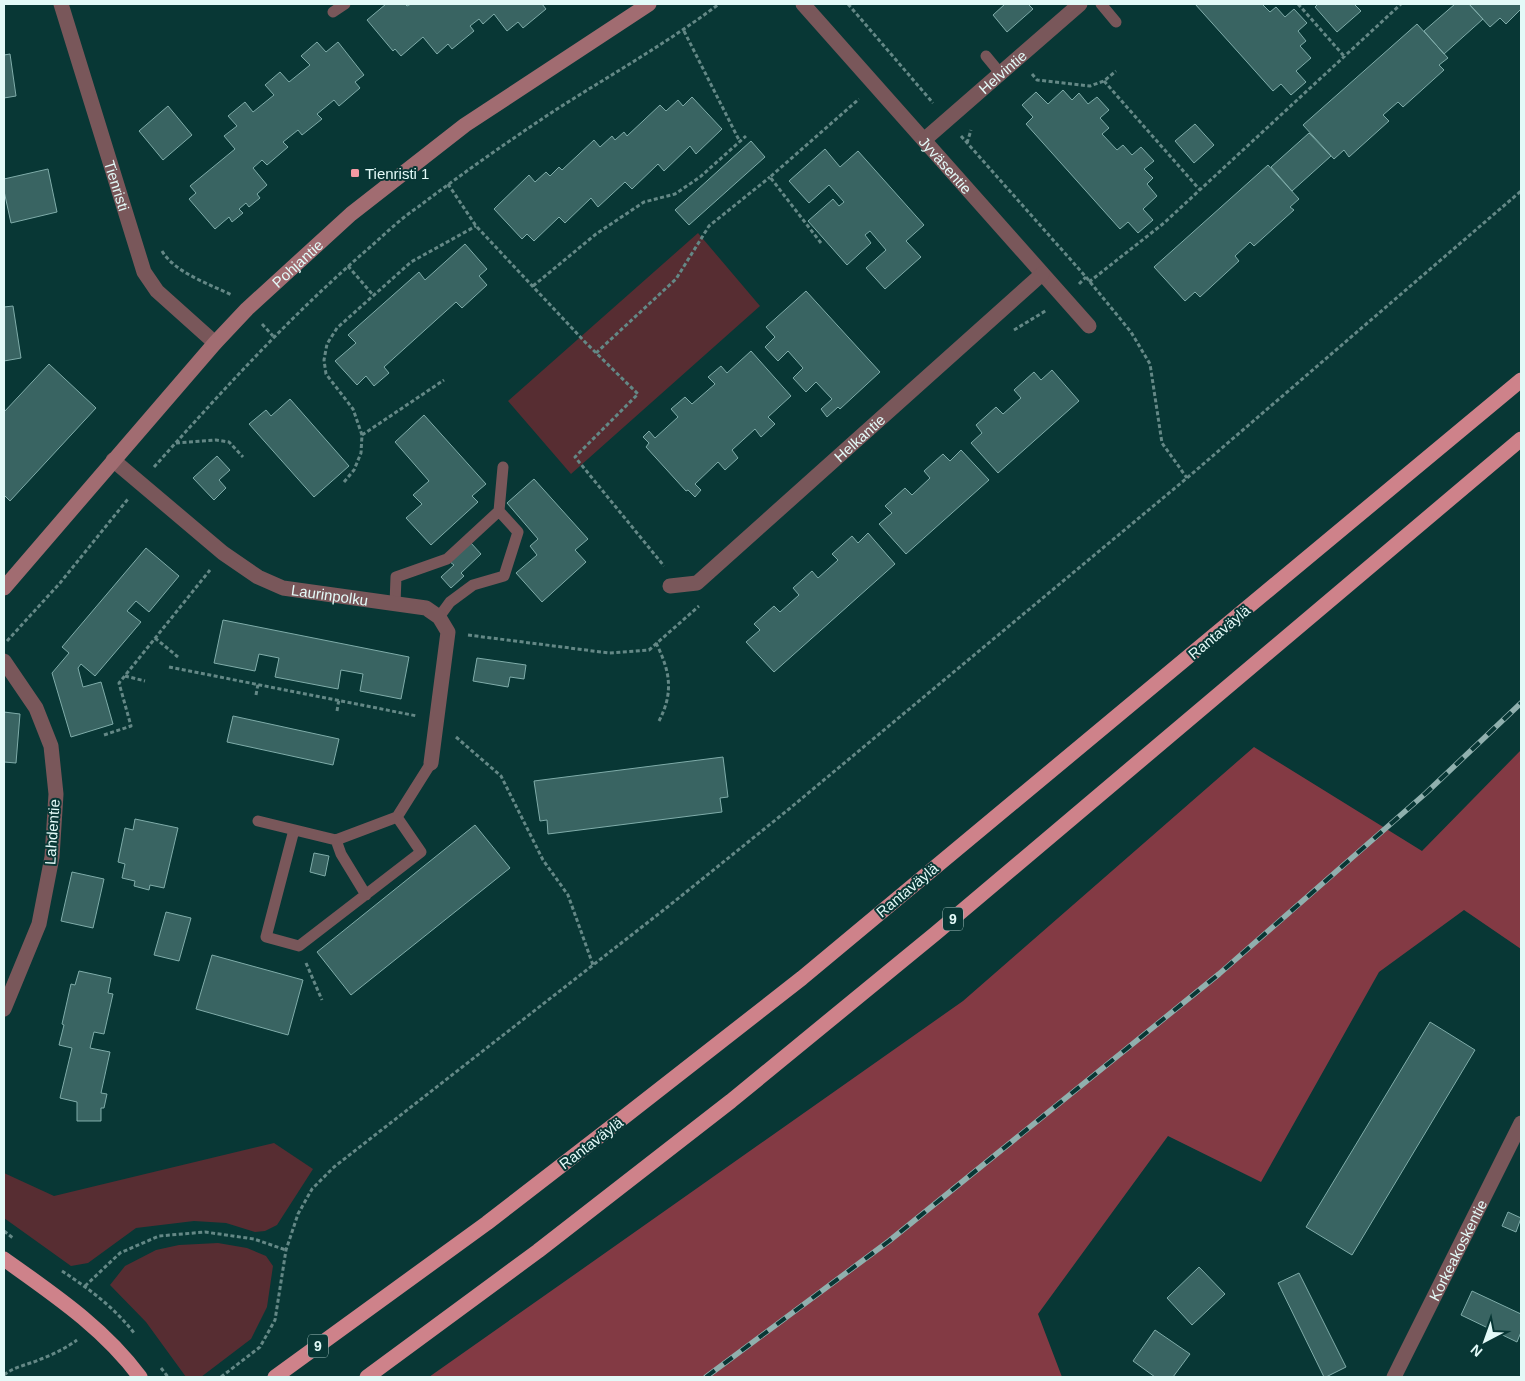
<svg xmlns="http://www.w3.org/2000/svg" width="1525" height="1381" viewBox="0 0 1525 1381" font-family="Arial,sans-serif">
  <rect width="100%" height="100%" fill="#083735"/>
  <path fill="#572d32" d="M698,233L760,306L571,474L508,401Z
    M274,1143L313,1169L277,1225L265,1231L255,1232L226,1223L194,1221L136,1228L88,1263L71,1266L4,1218V1173L54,1196Z
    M218,1243L247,1248L266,1256L273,1266L267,1307L251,1339L201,1377H186L146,1322L110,1285L125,1266L156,1250L179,1245Z"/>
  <path fill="#833a44" d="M1254,747L1422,851L1521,750V949L1464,910L1379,972L1261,1182L1168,1136L1038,1314L1062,1377H429L963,1001Z"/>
  <path fill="#396462" stroke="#7faca9" d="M386,4H405L407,6L411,4H542L546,9L523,28L518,22L507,31L494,14L483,24L479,19L470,26L474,31L452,49L448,44L437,54L423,37L401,56L395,49L393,51L367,20Z
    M1005,4H1028L1033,9L1007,32L993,15Z
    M1195,4H1262L1270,12L1276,7L1285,17L1294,9L1307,23L1298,31L1306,41L1300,46L1311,58L1296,71L1306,82L1291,95L1281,84L1273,91Z
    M1318,4H1354L1361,11L1337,32L1315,7Z
    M1455,4H1469L1483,19L1444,54L1424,31Z
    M1469,4H1521V9L1506,24L1500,18L1490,27Z
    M1417,24L1448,58L1439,65L1444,70L1403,107L1398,102L1383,115L1389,121L1349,157L1344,150L1334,159L1303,125Z
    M317,42L326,52L338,42L364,75L355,82L360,88L339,106L334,100L317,114L322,119L302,135L298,130L283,142L288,147L267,165L262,160L253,168L267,185L257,194L260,198L249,207L246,203L239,209L243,213L232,222L229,217L215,229L189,199L196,193L190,186L235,149L224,136L237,126L228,116L245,102L253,112L274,95L265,85L280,72L289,82L310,65L301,56Z
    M10,54L16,96L4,98V55Z
    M1063,90L1072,100L1079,93L1088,104L1097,97L1109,110L1100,118L1109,128L1102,134L1117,150L1123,145L1132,155L1141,147L1154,161L1144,169L1153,178L1147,184L1157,196L1143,209L1153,220L1138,233L1128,222L1120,229L1026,124L1033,117L1022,105L1036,92L1048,104Z
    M692,97L722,129L696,154L690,146L664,171L658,164L632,189L625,182L598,207L591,198L565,223L559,217L534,241L527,234L522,239L494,209L529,175L535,182L546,172L550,176L559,167L562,170L594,140L600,147L612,136L615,140L624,132L627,136L660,105L666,111L678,100L683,106Z
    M168,106L192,135L163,160L139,131Z
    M1195,124L1214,145L1194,163L1175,141Z
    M1309,133L1331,156L1292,191L1271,167Z
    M751,141L765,157L689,225L675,210Z
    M825,149L840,167L858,151L924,225L906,241L921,257L885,289L866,268L886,250L870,231L865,235L871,243L847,265L808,221L833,199L839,206L844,202L829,185L809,203L789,181Z
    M1268,165L1299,199L1290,207L1294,210L1254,246L1250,242L1235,256L1239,261L1200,297L1195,292L1185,301L1154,267Z
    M48,169L57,212L11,223L4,191V179Z
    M465,244L487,269L479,276L487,285L462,308L456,302L384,367L389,373L374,386L366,376L357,385L335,361L356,343L348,335L419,272L425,280Z
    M806,291L880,372L840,409L838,407L827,417L821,409L832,399L816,382L806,392L793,378L803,368L788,351L778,361L765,347L775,337L766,327Z
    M13,306L21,358L4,361V307Z
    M751,351L791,396L768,417L775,424L761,437L755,429L732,450L738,458L725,470L718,462L695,484L701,490L695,497L688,490L686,491L646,447L649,443L643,437L649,431L655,438L678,417L671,409L685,397L692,404L715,384L708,377L721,366L727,373Z
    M49,364L96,408L10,501L4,495V412Z
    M1052,370L1079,401L998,473L971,443L982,433L976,425L996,407L1003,414L1021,398L1014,390L1034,372L1041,380Z
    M290,399L349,466L314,497L249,424L266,410L271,416Z
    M424,415L486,484L472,496L478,502L431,545L406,518L422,504L413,495L429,481L395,442Z
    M961,450L989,480L906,554L879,524L892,513L885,506L905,488L912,495L930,478L924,471L943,454L950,461Z
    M217,456L230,470L219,480L226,488L214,500L193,478Z
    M534,479L588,539L575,550L586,562L542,602L516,573L537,555L530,546L538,539L507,503Z
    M868,533L895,564L774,672L746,642L760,630L754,624L774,606L780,612L799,595L793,588L812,571L818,578L838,560L832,554L852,536L858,543Z
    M471,543L481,554L461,573L464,576L451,588L441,577L454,565L450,562Z
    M146,548L179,576L149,612L136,601L127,611L141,622L95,676L81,664L78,668L83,687L101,682L113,724L71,737L52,673L69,653L62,647Z
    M223,620L409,657L401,699L360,691L363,674L341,670L338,689L275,677L279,658L259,654L255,671L214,663Z
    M477,658L526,665L524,679L510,677L508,687L473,681Z
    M4,712L20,714L16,763L4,762Z
    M233,716L339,739L333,765L227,742Z
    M723,757L728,797L720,798L722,812L548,834L547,820L540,821L534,781Z
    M135,819L178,828L164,888L150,885L149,890L134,886L135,881L122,878L125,864L118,862L125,828L133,830Z
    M475,825L510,868L351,995L317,952Z
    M314,853L329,856L325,876L310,872Z
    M72,872L104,879L93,928L61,921Z
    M166,912L191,918L179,961L154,955Z
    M212,955L303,980L288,1035L196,1009Z
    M79,971L111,978L108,993L113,994L104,1034L94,1032L90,1048L110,1052L101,1093L107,1094L104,1108H101V1121H77V1102L60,1098L72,1048L59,1045L64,1025L62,1024L71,984L75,985Z
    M1430,1022L1475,1050L1352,1255L1306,1227Z
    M1508,1212L1521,1218L1516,1232L1502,1226Z
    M1199,1267L1225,1294L1192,1325L1167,1298Z
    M1299,1273L1346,1367L1326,1377H1324L1278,1283Z
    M1472,1291L1521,1314V1332L1517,1342L1461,1315Z
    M1155,1330L1190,1354L1173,1377H1155L1133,1361Z"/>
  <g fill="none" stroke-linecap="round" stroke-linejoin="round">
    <path stroke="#648886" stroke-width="3" stroke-dasharray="4 2.5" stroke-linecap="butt" d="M848,4L933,103
      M1298,4L1344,56
      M684,31L740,142
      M1032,74L1037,80L1090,86L1104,81L1116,71
      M1104,81L1200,190
      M961,136L1086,277L1131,332L1150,364L1162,443L1187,478
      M967,143L971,130
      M448,184L476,226L585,342L638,394L575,457L664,566
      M821,243L770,177L859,99
      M162,251C174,272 211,285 232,295
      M348,266L373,295
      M1089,282L1164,223L1401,4
      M1079,284L1086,277
      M533,286L596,234L644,202L675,194L700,177L746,136
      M262,324L273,336
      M1014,330L1047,310
      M596,353L676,279L709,226L770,177
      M362,435L444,380
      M176,443L216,440L229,442L243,457
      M154,467C223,390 290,316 369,248C385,234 400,219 418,207C463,173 510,140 557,109C612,74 667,43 719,4
      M344,482L354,470L361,453L362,435L353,409L326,374L324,360L327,344L337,328L411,262L476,226
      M468,635L609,653L649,650L699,606
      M155,638L178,657
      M7,641L60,583L128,499
      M656,643C670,671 674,692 659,721
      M169,667L417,716
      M125,676L145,681
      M256,695L258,684
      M337,711L339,699
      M104,735L131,726L119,683L210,570
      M456,737L501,776L543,860L568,895L593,965
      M306,963L322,1000
      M4,1231L13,1238
      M62,1271C88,1288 115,1308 134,1333
      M85,1286L120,1253L159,1236L205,1232L254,1239L286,1250
      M161,1368L168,1377
      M4,1375C15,1366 28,1365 41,1359C54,1354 66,1348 77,1340
      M221,1377L260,1347L275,1320L286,1250L298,1214L312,1189L334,1167L670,905L789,809L1187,478L1521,191"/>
    <path stroke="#79575a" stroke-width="11" d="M1101,4L1116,22
      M333,12L345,4
      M986,56L1000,73
      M395,604L396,577L447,559L499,511L503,467
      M439,617L450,602L473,585L504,576L518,532L499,511
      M258,821L336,840L397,817L431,763
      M294,830L266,937L299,946L421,852L397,817
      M336,840L341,854L366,895"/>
    <g stroke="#79575a" stroke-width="15">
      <path id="s1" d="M61,4L144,272L157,291L215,343"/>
      <path id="s2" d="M803,4L1089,326"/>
      <path id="s3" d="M924,140L1080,4"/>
      <path id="s4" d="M113,460L223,553L258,577L283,588L426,608L439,617L448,632L431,763"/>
      <path id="s5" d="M670,586L697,583L1042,274"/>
      <path d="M4,661L36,708L51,746L56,794L52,857L39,924L4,1009"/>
      <path id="s6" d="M1394,1377L1521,1123"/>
    </g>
    <path stroke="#a16c71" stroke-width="15" id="s7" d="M4,588L215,343L247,309L351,214L465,125L649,4"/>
    <path stroke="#ce828a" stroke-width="15" d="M4,1259C53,1294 104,1328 140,1377
      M275,1377L487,1223L619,1121L802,978L1521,380
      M367,1377L538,1251L731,1101L936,933L1521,439"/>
    <g stroke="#90b0ae" stroke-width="5.5">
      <path id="rail" d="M706,1377L889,1241L1219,974L1426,793L1521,703"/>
    </g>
    <use href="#rail" stroke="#083735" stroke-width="4" stroke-dasharray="11" stroke-linecap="butt"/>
  </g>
  <rect fill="#f49aa3" stroke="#083735" stroke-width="2" x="350" y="168" width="10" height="10" rx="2.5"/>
  <g text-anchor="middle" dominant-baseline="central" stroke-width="4" stroke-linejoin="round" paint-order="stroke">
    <g fill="#083735" stroke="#a1c0be" stroke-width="1">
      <rect x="943" y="907.5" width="20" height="23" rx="4"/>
      <rect x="308" y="1334.5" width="20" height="23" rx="4"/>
    </g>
    <g font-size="14" font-weight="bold" fill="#e3faf8">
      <text x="953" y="919">9</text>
      <text x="318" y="1346">9</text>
    </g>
    <g font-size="15" fill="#e3faf8" stroke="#083735">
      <text stroke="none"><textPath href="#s3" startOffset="104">Helvintie</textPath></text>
      <text stroke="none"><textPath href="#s2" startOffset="215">Jyväsentie</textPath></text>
      <text stroke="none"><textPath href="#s1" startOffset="190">Tienristi</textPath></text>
      <text stroke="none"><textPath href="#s7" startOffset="438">Pohjantie</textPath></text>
      <text stroke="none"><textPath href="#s5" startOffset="245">Helkantie</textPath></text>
      <text stroke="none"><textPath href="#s4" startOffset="261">Laurinpolku</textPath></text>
      <text transform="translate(1219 632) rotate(-40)">Rantaväylä</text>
      <text transform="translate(52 832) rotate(-86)">Lahdentie</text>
      <text transform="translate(907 890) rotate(-40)">Rantaväylä</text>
      <text transform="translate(591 1143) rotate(-37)">Rantaväylä</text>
      <text stroke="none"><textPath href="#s6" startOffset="142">Korkeakoskentie</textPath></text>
    </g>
    <g font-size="15" fill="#e3faf8" stroke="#083735" text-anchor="start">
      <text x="365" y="173">Tienristi 1</text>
    </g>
  </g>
  <rect width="1525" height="1381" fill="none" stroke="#e3faf8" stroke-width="10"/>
  <g transform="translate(1485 1341) rotate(221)" stroke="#083735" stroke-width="4" paint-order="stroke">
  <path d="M0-4L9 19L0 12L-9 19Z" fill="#e3faf8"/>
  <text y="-8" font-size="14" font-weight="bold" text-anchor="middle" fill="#e3faf8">N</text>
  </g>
</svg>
